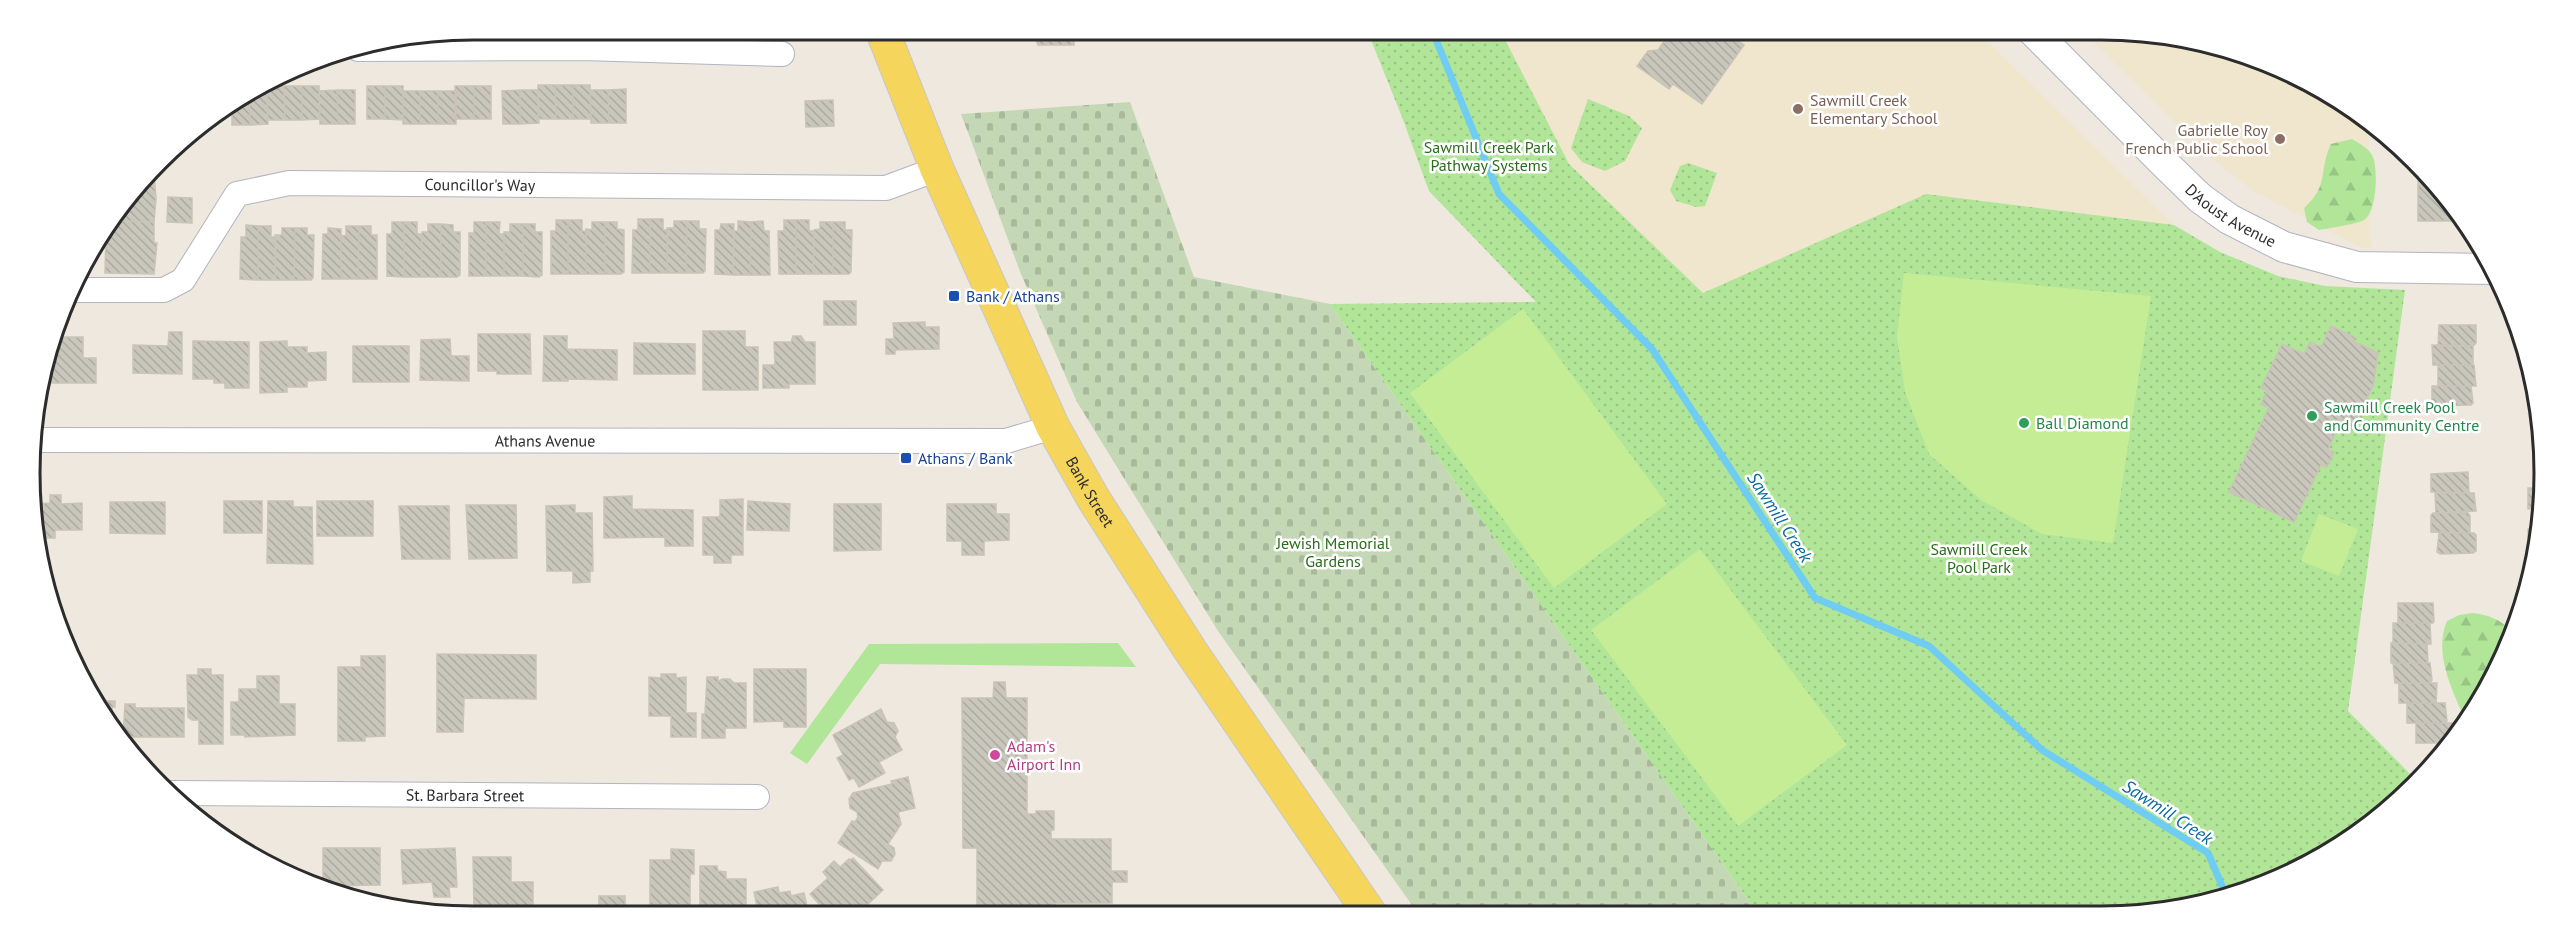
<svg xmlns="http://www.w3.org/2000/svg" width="2574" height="947" viewBox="0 0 2574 947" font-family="'PT Sans',sans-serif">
  <defs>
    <pattern id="forest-firs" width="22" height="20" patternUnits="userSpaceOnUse" patternTransform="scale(1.5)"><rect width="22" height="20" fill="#b1e699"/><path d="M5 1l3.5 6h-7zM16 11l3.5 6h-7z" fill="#98c584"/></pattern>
    <pattern id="cemetery-stones" width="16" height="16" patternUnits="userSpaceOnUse" patternTransform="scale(1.5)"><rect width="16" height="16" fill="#c5d8b5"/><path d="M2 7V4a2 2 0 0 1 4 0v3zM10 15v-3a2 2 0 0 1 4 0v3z" fill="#a9ba9c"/></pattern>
    <pattern id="park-dots" width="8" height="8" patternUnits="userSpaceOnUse" patternTransform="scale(1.5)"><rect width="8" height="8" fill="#b1e699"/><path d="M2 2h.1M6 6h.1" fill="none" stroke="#98c584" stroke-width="1.8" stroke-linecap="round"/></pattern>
    <pattern id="building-back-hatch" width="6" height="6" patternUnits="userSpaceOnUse" patternTransform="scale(1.5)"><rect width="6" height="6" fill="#c9c6bc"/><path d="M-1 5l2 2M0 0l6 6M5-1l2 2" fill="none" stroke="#adaaa2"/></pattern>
  </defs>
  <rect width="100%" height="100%" fill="#eee8de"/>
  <path fill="#f0e5cd" d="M1500,30H1976L2174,225L1926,194L1703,293L1569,164Z
    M2081,30H2101L2216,45L2297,76L2368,120L2371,249L2358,246L2255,192L2211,158Z"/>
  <path fill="#b1e699" d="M1118,643L1136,667L880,664L807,764L790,753L869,644Z"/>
  <path fill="url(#forest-firs)" d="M2352,139C2360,144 2370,149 2373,157C2378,170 2377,212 2364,220C2358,224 2329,228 2319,230L2307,222L2304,208C2330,185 2318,171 2331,144Z
    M2473,613C2488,615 2500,619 2510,630L2467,723C2453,692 2433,654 2447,621L2459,615Z"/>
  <path fill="url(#cemetery-stones)" d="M1130,102L1194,277L1330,304L1758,914L1419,915L1218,631L1077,402L1021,274L961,114Z"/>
  <path fill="url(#park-dots)" d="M1367,30H1500L1569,164L1703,293L1926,194L2174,225L2220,252L2278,276L2325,286L2405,290L2348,711L2416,780L2393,807L2271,883L2159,913L1758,914L1330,304L1536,302L1429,191L1402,117Z
    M1588,99L1629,116L1642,128L1625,161L1605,171L1582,162L1571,148Z
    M1688,163L1717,173L1705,206L1696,207L1676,201L1670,190L1680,166Z"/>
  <path fill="#c5ed95" d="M1904,273L2151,296L2113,543L2042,534L1981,500L1929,454L1905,392L1897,337Z
    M1523,309L1667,504L1554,588L1410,393Z
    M2319,514L2358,529L2339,576L2301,561Z
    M1700,549L1847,745L1738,826L1591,630Z"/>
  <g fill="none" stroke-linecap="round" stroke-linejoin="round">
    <path stroke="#6fccf2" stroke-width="7" d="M1432,30L1499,194L1652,349L1815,598L1929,646L2042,750L2208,853L2226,895"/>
  </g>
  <path fill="url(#building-back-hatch)" stroke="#cac4b7" stroke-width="1.5" d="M620,30H640L622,37Z
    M1032,30H1074V45H1038Z
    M1666,30H1726L1725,32L1744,45L1702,104L1673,84L1669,89L1637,66L1648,51L1658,50L1670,33Z
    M538,85H555L556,119H538Z
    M555,85H573V119H556Z
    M573,85H590L591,119H573Z
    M267,86H284L285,120H267Z
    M284,86H302V120H285Z
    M302,86H319L320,119L302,120Z
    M367,86H385V119H367Z
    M385,86H403V120L385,119Z
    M455,86H474V119H455Z
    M474,86H491V119H474Z
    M626,89V123H609L608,90Z
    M337,90H355V124H338Z
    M337,90L338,124H320L319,91Z
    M520,90V124H503L502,91Z
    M520,90H538L539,123L520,124Z
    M590,90H608L609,123H591Z
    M267,91L268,124L250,125L249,92Z
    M403,91H420V124H403Z
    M420,91H438V124H420Z
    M438,91H456V124H438Z
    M249,92L250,125H232V104Z
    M833,100L834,126L806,127L805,101Z
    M154,173L156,199L154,222L115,221Z
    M2418,180L2434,181L2452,207V221H2418Z
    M168,197L192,198V223L167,222Z
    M638,219H650V273H632L633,230H638Z
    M650,219H663V230H668L667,273H650Z
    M556,220H568V274H551V231H556Z
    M568,220H582V231H586V274H568Z
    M784,220H796V274H779L778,231H784Z
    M796,220H809V231H814L813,274H796Z
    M115,221L154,222V243H157L154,274L105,273L106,232Z
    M674,221H687L686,273H667V228H674Z
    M687,221H699V229H706L705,271L703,273H686Z
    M738,221L751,222L750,275H733L734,231H738Z
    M763,221L764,231H769L770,275H750L751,222Z
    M392,222H404V277L387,276V234H392Z
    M404,222H417V234H422L421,277H404Z
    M474,222H486V276H469V233H474Z
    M486,222H500L499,234H504V276H486Z
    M592,222H605V274H586V229L592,230Z
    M605,222H617V229L624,230V272L621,274H605Z
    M820,222H833V274H813L814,230L820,229Z
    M833,222H845V230H852L851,272L849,274H833Z
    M428,224H441V277H421L422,232H428Z
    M441,224L453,225V232H460V275L457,277H441Z
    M510,224H523V276H504V232H510Z
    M523,224H535V232H542V275L539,277L523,276Z
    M721,224H734L733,275L715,274V230H720Z
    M246,225L258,226V280L240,279L241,237H246Z
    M258,226H271V237H276L275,280H258Z
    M346,226H359L358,279H341V235L346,236Z
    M359,226H371V235H377V279H358Z
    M282,228H295L294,280H275V235H282Z
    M295,228H307V235H314L313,278L311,280H294Z
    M328,228L341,229V279H322L323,234H328Z
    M824,301H856V325H824Z
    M925,322V327H939V349L895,350V354H886V339H894L893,323Z
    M2439,325H2476V343L2473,346H2438Z
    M2331,326L2355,337L2353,341L2378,353L2373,386L2351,431L2339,425L2328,450L2334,452L2327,467L2321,465L2294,522L2229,492L2269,407L2261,404L2267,391L2261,388L2282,344L2304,354L2310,342L2321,347Z
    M703,331H745V347H758V390H703Z
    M169,332H182V374L133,373V345L168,346Z
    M478,334H530L531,374H497V371H478Z
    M544,336H567V349L617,350V380L568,379V381H543Z
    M793,336H801L805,342H815V384H789V388H763V365H775L774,342H791Z
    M52,337H83V358H96V383H46V365Z
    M450,339L451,356H469V381L420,380L421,340Z
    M193,341L249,342V388H225V383H214V379H193Z
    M287,341V347H307V353L326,352V380L307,381V387H287V392L260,393V342Z
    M634,343L695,344V374H634Z
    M2432,345L2473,346V363L2472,365H2433Z
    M353,346H409V382H353Z
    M2438,365H2474L2476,386H2438Z
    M2432,386H2471L2473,403L2471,405L2432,406Z
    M2536,434H2541L2542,465H2536Z
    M2468,472L2469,493L2431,492V474Z
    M2528,488H2543L2542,508L2528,509Z
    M2435,493H2474L2476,511L2436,513Z
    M50,495H61V504L82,503V530H55V538H38L37,504L50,503Z
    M632,496V509L693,510V546H665V537L604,538V497Z
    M743,499V555H731V563H714V555H703V517H720V500Z
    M224,501H262V533H224Z
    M268,501H293V507H312L313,564L267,563Z
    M317,501H373V536H317Z
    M748,501L790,504L789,531L747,530Z
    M110,502H165V534L110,533Z
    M834,504H881V550L834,551Z
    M947,504H996V514H1009V540L984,541V555H962V541H947Z
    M466,505H516L517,558L469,559Z
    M575,505V513H592L593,571H590V582L573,583V571H547L546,506Z
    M399,506H449L450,559H402Z
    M2433,513H2468L2470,516V533L2431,532V515Z
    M2528,529H2539L2535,549H2528Z
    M2439,533H2474L2476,535V551L2473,553L2440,554L2437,552Z
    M2398,603H2433L2434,621L2433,623H2398Z
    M2393,623H2430L2431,644L2393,643Z
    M2391,643L2427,644L2428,661L2426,663H2391Z
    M437,654L536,655V699L464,698L463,732H437Z
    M361,656H385V736L365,737V741H338V667H361Z
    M2393,663H2430L2432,680L2430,683H2395Z
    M198,669H211V675H223V744H199V720H192L188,717L187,675H198Z
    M754,669H806V727H784V721L754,722Z
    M661,674H676V678L686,677V713H696V737H671V716H649V677L661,678Z
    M257,676H279V704H295V735L245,737V735H231V702H239V689H257Z
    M707,677H718V682L722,679H730L734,683H746V728H725V738H702V714H705Z
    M994,682H1005L1006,698H1027V814H1036V811H1054V830H1051V839H1111V871H1127V882H1112V903H1055V916H977V848H963L962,698H993Z
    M2399,683H2437L2436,703H2399Z
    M107,701H115V707H112V727L97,706H108Z
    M2407,703H2445L2447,721L2445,723H2407Z
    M125,704H135V708H184V737H123Z
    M881,709L887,722L894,723L898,731L895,737L902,750L879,762L885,773L859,787L854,778L849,780L837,758L843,755L833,735Z
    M2416,723H2455L2457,733L2449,743H2416Z
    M908,777L915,808L898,812L901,824L888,844L894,848L895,854L891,861H882L878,869L838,843L852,821L855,822L858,817L857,812L850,808L849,799L853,793L892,784L891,781Z
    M323,848H380V885L323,886Z
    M455,848L457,887H449L450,897H434L432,882L403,884L401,850Z
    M671,849L694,850V874H690V905H678L674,909H666L662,905H650V860H671Z
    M248,853H263V862Z
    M473,857H511V882H533V913L474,912Z
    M853,858L883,890L867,905L878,916H846L844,914L830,916L810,894L828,878L823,872L834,861L840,867L849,859L851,860Z
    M700,866H717L718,871L726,872V879H746V916H700Z
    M778,887L779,893L790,891L791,896L804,893L809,916H759L754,892Z
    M599,896H625V917H566V910H569V907H599Z"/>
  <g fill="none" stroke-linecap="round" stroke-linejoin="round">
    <g stroke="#b2b4c0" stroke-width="26">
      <g id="minor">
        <path d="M358,49L583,48L782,54"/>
        <path id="s1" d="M72,290H164L183,280L237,194L289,183L886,188L937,169"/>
        <path id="s2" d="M35,440L1006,441L1053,427"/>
        <path id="s3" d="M173,793L757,797"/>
      </g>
    </g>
    <g stroke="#b2b4c0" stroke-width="32">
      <g id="tertiary">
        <path id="s4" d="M2032,30L2166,165L2200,198L2229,219L2284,247L2357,267L2493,269"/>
      </g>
    </g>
    <g stroke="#c8c8c8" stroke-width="35">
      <g id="primary">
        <path id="s5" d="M882,30L937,169L1053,427L1093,498L1190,650L1371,915"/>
      </g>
    </g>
    <use href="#minor" stroke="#fff" stroke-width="24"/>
    <use href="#tertiary" stroke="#fff" stroke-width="30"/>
    <use href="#primary" stroke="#f5d55c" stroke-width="33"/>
  </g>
  <g fill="#8d6e63" stroke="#fff" stroke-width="2">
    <circle cx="1798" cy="109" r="6"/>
    <circle cx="2280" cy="139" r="6"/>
  </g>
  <g fill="#1a4fb4" stroke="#fff" stroke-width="2">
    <rect x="948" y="290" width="12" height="12" rx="3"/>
    <rect x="900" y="452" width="12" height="12" rx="3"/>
  </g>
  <g fill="#2e9e5b" stroke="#fff" stroke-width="2">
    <circle cx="2312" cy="416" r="6"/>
    <circle cx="2024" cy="423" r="6"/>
  </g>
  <circle fill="#d1479c" stroke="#fff" stroke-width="2" cx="995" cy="755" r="6"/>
  <g text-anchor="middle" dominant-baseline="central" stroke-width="5" stroke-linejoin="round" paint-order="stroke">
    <g font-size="16" fill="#785e54" stroke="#fff" text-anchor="start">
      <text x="1810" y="100">Sawmill Creek<tspan x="1810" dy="18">Elementary School</tspan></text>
      <text x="2268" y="130" text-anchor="end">Gabrielle Roy<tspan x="2268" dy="18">French Public School</tspan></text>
    </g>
    <g font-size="16" fill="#286d19" stroke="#fff">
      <text x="1489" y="147">Sawmill Creek Park<tspan x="1489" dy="18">Pathway Systems</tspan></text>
      <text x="1333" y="543">Jewish Memorial<tspan x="1333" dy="18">Gardens</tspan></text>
      <text x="1979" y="549">Sawmill Creek<tspan x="1979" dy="18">Pool Park</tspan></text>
    </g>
    <g font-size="16" fill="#2c2c2c" stroke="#fff">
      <text stroke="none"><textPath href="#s1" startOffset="459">Councillor's Way</textPath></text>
      <text stroke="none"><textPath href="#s4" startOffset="273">D'Aoust Avenue</textPath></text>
      <text stroke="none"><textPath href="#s2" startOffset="510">Athans Avenue</textPath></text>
      <text stroke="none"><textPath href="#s5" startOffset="507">Bank Street</textPath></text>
      <text stroke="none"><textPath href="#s3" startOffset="292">St. Barbara Street</textPath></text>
    </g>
    <g font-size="16" fill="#164399" stroke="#fff" text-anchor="start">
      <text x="966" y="296">Bank / Athans</text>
      <text x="918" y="458">Athans / Bank</text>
    </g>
    <g font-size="16" fill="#27864d" stroke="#fff" text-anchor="start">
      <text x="2324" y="407">Sawmill Creek Pool<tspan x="2324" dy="18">and Community Centre</tspan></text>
      <text x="2036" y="423">Ball Diamond</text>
    </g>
    <g font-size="16" fill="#b23c85" stroke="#fff" text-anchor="start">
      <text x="1007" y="746">Adam's<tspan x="1007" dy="18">Airport Inn</tspan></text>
    </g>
    <g font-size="18" font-style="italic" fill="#0a6aa2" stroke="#fff">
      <text transform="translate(1780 517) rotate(57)">Sawmill Creek</text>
      <text transform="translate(2168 812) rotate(33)">Sawmill Creek</text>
    </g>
  </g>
  <path d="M0 0H2574V947H0ZM473 40H2101A433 433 0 0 1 2534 473V473A433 433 0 0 1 2101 906H473A433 433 0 0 1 40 473V473A433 433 0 0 1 473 40Z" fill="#fff" fill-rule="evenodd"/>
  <path fill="none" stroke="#2c2c2c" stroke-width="3" d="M473 40H2101A433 433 0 0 1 2534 473V473A433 433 0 0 1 2101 906H473A433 433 0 0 1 40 473V473A433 433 0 0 1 473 40Z"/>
</svg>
